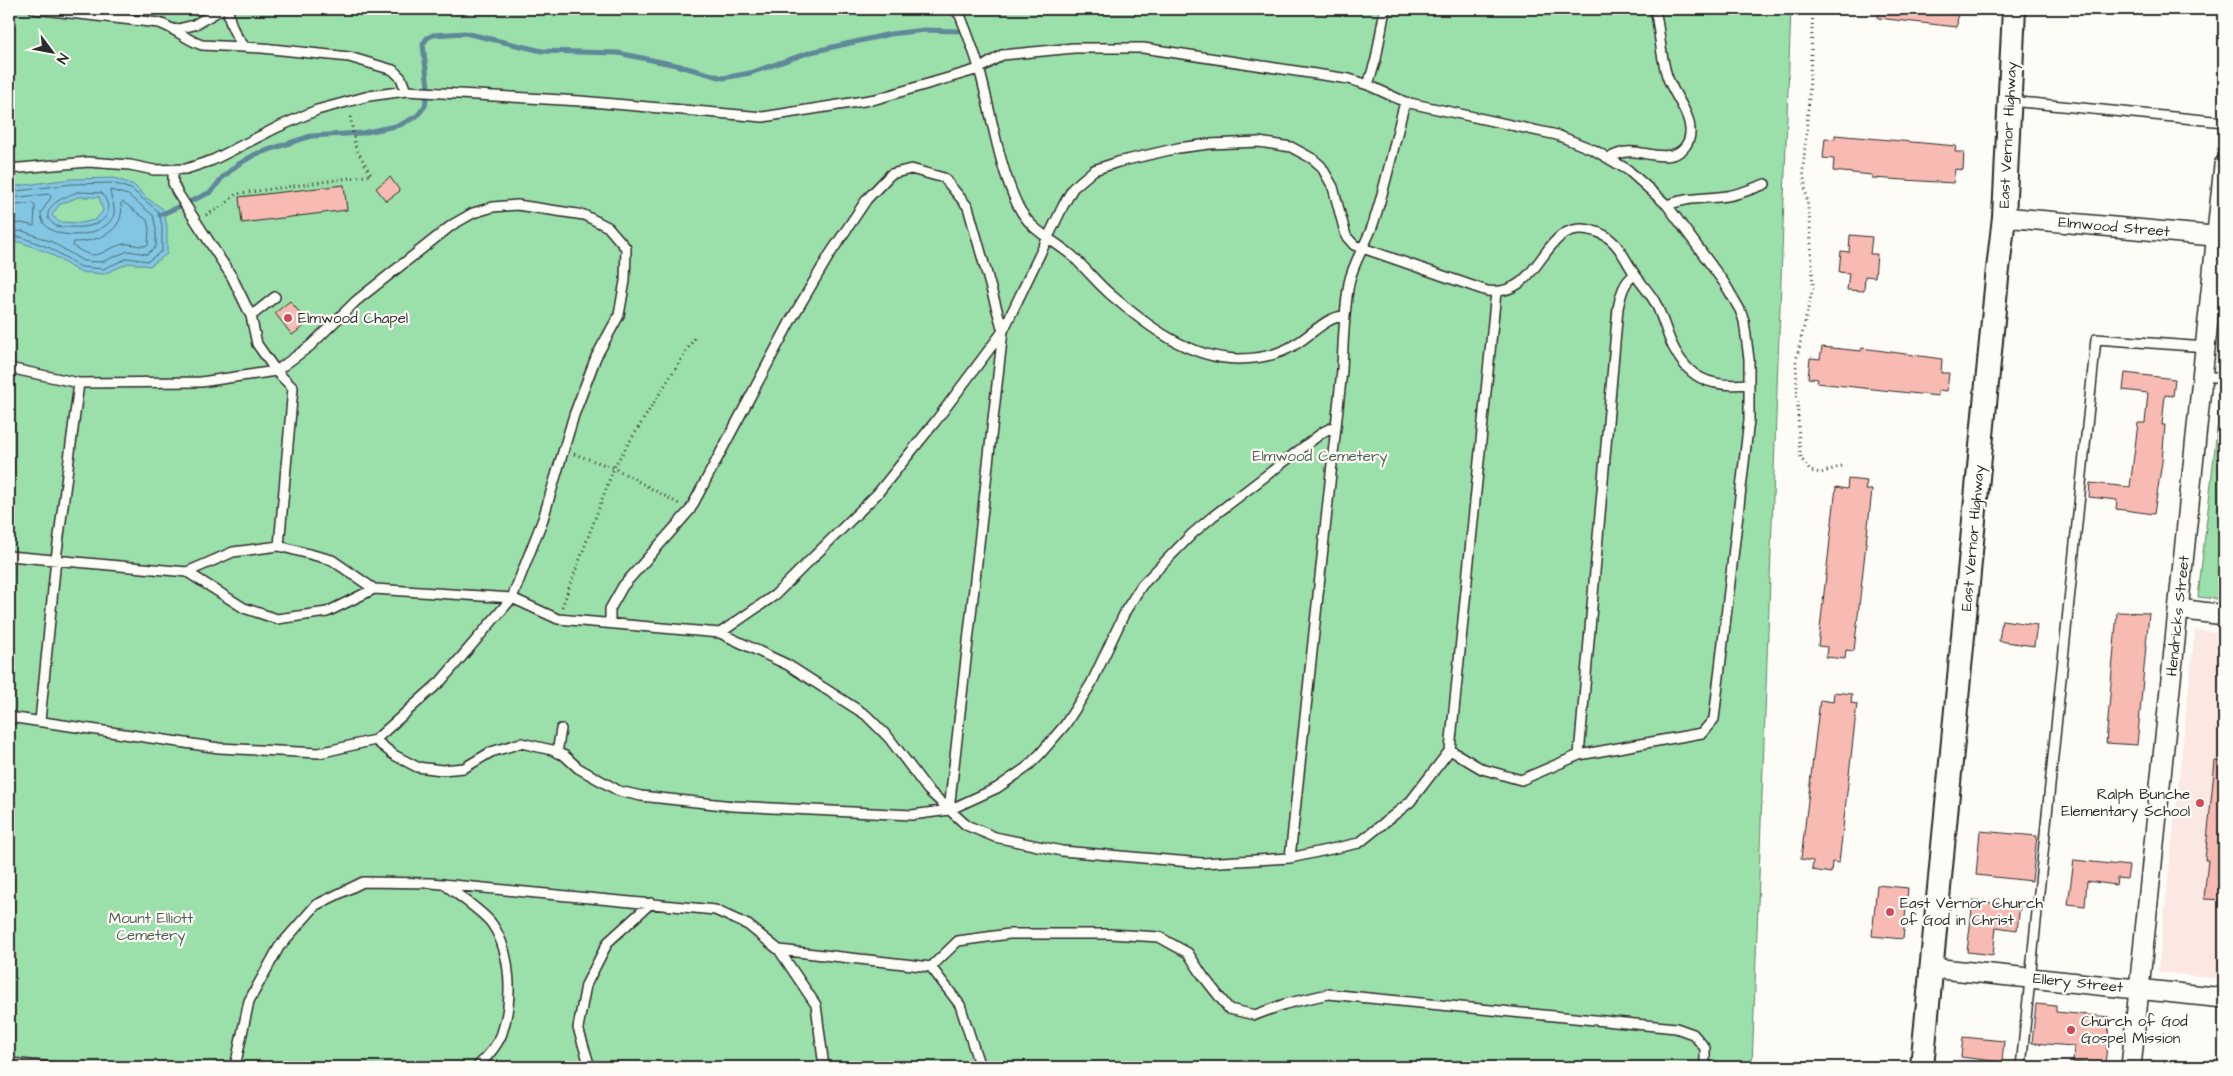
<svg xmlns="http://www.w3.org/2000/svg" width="2233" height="1076" viewBox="0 0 2233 1076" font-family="'Architects Daughter',sans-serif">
  <rect width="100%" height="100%" fill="#fdfcf7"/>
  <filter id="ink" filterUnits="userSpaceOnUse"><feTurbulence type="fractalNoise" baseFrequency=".02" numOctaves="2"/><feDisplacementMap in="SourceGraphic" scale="10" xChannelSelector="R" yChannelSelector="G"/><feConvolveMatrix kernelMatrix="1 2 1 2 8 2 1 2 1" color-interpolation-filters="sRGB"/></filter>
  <g filter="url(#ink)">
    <path fill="#fbe8e3" d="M2195,630L2224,633V979L2158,972Z"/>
    <path fill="#9bdfaa" stroke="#63856a" d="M9,9H1791L1752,1067H9Z
      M2222,386H2224V600L2198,597Z"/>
    <path fill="#82c6e3" stroke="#5f8899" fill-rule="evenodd" d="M114,178L134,185L148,199L163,209L167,226V254L150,266L129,263L104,274L79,272L49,253L20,242L9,243V187L71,179ZM78,197H99L103,211L95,220L81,223L59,222L52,215L59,205Z"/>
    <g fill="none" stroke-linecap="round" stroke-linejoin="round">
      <path stroke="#4e6975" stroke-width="1" d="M9,192L72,184L113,183L131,189L159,212L162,227V251L148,261L128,258L103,269L81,267L50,248L21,237L9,238
        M78,192L102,193C121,221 91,229 69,227C65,227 60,228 57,226C53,225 50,221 48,218C46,203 67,196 78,192Z
        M9,198L50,194L51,197L41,213C40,242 101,241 113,217C117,208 110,198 110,190L128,195L153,215L156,228V247L147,254L128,251L102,262L83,261L52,242L23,231L9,232
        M123,202L147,220L149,229L148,245C140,248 132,243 124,244C99,250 99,264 73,246L74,242C96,242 126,232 121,204Z
        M9,206L33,203L35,206L34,226L22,223L9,224"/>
      <path stroke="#5f8899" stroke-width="5" d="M160,215L211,192L222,178L237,165L256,154L311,136L362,133L400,125L417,116L425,106L428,87L423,44L427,38L433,35L465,33L542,51L618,53L676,65L723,78L750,73L811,52L890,34L925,30L958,31"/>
    </g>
    <path fill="#f7bbb3" stroke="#2b2b2b" d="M1879,9H1958L1957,27L1878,18Z
      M1835,135L1956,146L1955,152H1964L1963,170L1955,169L1953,183L1872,178V175L1833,171L1834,159L1823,158L1825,138L1835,139Z
      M390,177L400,191L386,201L376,188Z
      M344,185L347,210L242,223L239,197Z
      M1850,235L1872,237L1870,254H1877L1875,277L1865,276L1864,291L1847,290L1849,273L1839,272L1841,251L1849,252Z
      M290,301L308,323L292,335L275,313Z
      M1822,347L1861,351L1862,348L1942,359L1941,373H1949L1947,391L1938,390V396L1817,383L1818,379L1808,378L1810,358L1820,359Z
      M2125,373L2175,379L2173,396L2165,395L2162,425H2165L2162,462L2154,514L2116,509L2117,500L2089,497L2090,483L2130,487L2138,423H2145L2148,393L2123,390Z
      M1848,479L1867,481L1865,490H1872L1854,651L1846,650L1845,659L1826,657L1827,647L1818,646L1836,487L1847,489Z
      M2117,612L2149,613L2137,745L2106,743Z
      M2002,620L2037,625L2034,646L1999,641Z
      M1834,692L1852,694L1851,703L1857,704L1839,863L1832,862L1831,873L1812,870L1813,861L1801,859L1820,700L1833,702Z
      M2215,761L2224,762V900L2204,899L2208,860H2205Z
      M1980,831L2037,836L2032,881L1976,875Z
      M2074,860L2129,866L2127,879L2117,878L2116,885L2087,881L2085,906L2068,904Z
      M1877,885L1908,888L1903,939L1872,936Z
      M1973,901L2020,906L2017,930L1996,927L1993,955L1967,952Z
      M2036,1004L2056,1006V1012L2110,1017L2105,1065L2073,1062L2074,1046L2032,1043Z
      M1963,1037L2004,1041L2002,1062L1961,1057Z"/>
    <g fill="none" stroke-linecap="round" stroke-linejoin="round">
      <g stroke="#2b2b2b" stroke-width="12">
        <path id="service" d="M34,9L159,23C175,28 186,40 202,45L262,48L349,57L393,70L401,78L406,91
          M228,9C229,24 235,36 245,47
          M954,9L960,15C967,33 975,52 980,72C992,116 998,164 1018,206C1031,231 1049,237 1070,254C1084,266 1095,281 1110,294C1146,325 1188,358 1238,359C1260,359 1282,354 1299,342C1313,333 1327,317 1344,316
          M174,30L194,25L222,9
          M1368,85L1376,59L1385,9
          M2010,101L2224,122
          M1609,158C1636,143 1647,160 1672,155C1684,152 1691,141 1690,129C1689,111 1673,94 1667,76C1660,54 1660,31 1655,9
          M9,169L88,162L130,165L154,170L186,169L213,160L278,127L317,110L369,96L406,91L580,101L763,117L876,99L979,69L1002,55L1074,48H1143L1349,79L1368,85L1405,102L1557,135L1594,150L1628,170L1667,205L1725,284L1740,310L1744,321L1749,359V420L1714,719L1702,733L1579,755L1521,780L1482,769L1450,750
          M173,171V183L177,192L232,277L251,316L257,344L276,371L293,388L279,546
          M1667,205C1687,197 1706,199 1727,196C1740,194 1752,189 1765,184
          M251,316L275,297
          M9,368L79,383L201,382L276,371L310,346L356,301L452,225L473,213L493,207L517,205L584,215L608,227L626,248L625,281L619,315L596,357L574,415L543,519L512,598L441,681L375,740L319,753L219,748L9,717
          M2203,376L2224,378
          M9,556L187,572L233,552L279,546L332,560L374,589L512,598L558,619L720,633L775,595L877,494L935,422L1003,331L1063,206L1073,188L1094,170L1118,162L1178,148L1209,144L1259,142L1291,147L1313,159L1321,166L1333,187L1346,236L1354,245L1487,291C1545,298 1540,215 1594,231C1614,236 1622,253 1632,270C1639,282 1650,292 1656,304C1662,316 1665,328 1670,340C1686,378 1709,388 1748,384
          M187,572L244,608L277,619L327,612L374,589
          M610,622V609L623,586L690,510L791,320L830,254L867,199L891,174L911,169L944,178L968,207L1003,331L949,810
          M720,633L788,665L866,715L889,738L928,790L966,825L995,837L1062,851L1202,863L1290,858L1359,843L1410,802L1450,750L1496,292
          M40,721L56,559L79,383
          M375,740L394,755L417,767L442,770L464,768L491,752L521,743L552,750L565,756L578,768L619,791L641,796L733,806L912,815L949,810L997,788L1026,768L1040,754L1065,725L1091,684L1126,610L1142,585L1192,534L1212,517L1323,432L1335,426
          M557,753L561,729
          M1579,755L1618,308C1621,295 1623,283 1634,275
          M1290,858L1342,370C1343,341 1344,312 1349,283C1353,263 1365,246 1372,227C1386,187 1394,143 1405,102
          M444,884C456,894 484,912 492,924C512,953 513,1000 502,1033C498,1045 486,1058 477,1067
          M779,950L931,967L958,941L1009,934H1110L1159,937L1188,953L1203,976L1229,1009L1255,1015L1285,1004L1328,994L1676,1028L1693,1034L1705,1048V1067
          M931,967L960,1005L980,1067
          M9,1063L53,1067
          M235,1067L249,1001L279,947L316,905L363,882L431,883L715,910L748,925L779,950L816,1005L824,1067
          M590,1067L578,1028L586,985L608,942L651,903
          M2021,1067L2096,339L2206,347"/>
      </g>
      <g stroke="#2b2b2b" stroke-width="22">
        <path id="minor" d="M2004,217L2224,237
          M2179,609L2224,615
          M1932,968L2224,998
          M2131,1067L2224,165"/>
      </g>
      <g stroke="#2b2b2b" stroke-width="26">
        <path id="tertiary" d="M1922,1067L1997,278L2004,217L2014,9"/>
      </g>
      <path stroke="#2b2b2b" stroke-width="3" stroke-dasharray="1 4" stroke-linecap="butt" d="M1813,9L1809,98L1803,170L1810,223L1813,287L1796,361L1799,444L1801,458L1810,471L1821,473L1842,466
        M206,215L224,205L236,194L371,175L355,146L350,114
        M574,454L614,468L681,505
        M562,607L615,465L695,337"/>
      <use href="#service" stroke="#fdfcf7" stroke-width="9"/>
      <use href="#minor" stroke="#fdfcf7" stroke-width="19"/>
      <use href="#tertiary" stroke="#fdfcf7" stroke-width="22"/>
    </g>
  </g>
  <g fill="#d1495b" stroke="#fdfcf7" stroke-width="2">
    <circle cx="288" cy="318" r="5"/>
    <circle cx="2200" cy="803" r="5"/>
    <circle cx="1890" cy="912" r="5"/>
    <circle cx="2071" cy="1030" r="5"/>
  </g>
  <g text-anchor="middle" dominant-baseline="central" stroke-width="4.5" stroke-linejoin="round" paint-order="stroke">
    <g font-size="15" fill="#2b2b2b" stroke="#fdfcf7">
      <text transform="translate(2008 135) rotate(-87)">East Vernor Highway</text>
      <text transform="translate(2114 227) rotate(5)">Elmwood Street</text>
      <text transform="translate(1973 538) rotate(-85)">East Vernor Highway</text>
      <text transform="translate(2178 616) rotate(-84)">Hendricks Street</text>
      <text transform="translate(2078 983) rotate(6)">Ellery Street</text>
    </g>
    <g font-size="15" fill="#2b2b2b" stroke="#fdfcf7" text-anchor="start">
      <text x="298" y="318">Elmwood Chapel</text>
      <text x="2190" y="794" text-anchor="end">Ralph Bunche<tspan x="2190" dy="17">Elementary School</tspan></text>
      <text x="1900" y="903">East Vernor Church<tspan x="1900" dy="17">of God in Christ</tspan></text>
      <text x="2081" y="1021">Church of God<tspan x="2081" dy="17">Gospel Mission</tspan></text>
    </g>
    <g font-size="15" fill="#4d6151" stroke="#fdfcf7">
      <text x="1320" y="456">Elmwood Cemetery</text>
      <text x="151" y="918">Mount Elliott<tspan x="151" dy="17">Cemetery</tspan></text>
    </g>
  </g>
  <rect width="2233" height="1076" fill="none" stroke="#fdfcf7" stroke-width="30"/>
  <rect x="15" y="15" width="2203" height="1046" fill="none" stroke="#2b2b2b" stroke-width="2" filter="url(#ink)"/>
  <g transform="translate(52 52) rotate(122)" stroke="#fdfcf7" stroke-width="4" paint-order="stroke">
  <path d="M0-4L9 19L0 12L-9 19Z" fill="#2b2b2b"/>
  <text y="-8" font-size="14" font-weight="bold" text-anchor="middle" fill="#2b2b2b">N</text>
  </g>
</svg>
